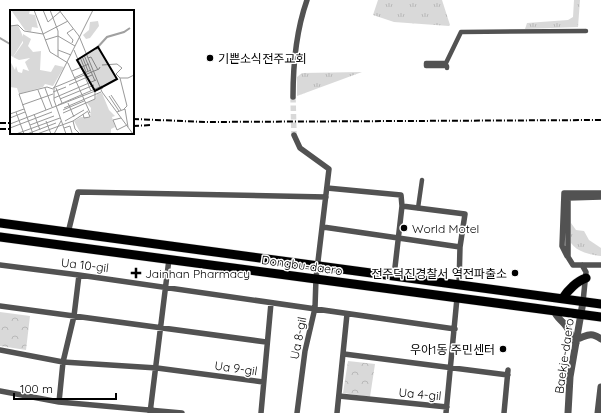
<svg xmlns="http://www.w3.org/2000/svg" width="601" height="413" viewBox="0 0 601 413" font-family="Quicksand,'Noto Sans KR',sans-serif">
  <defs>
    <pattern id="grass-tufts" width="24" height="20" patternUnits="userSpaceOnUse"><rect width="24" height="20" fill="#d9d9d9"/><path d="M3 7l-1-3M5 7V3M7 7l1-3M15 17l-1-3M17 17v-4M19 17l1-3" fill="none" stroke="#b8b8b8"/></pattern>
    <pattern id="park-crowns" width="20" height="18" patternUnits="userSpaceOnUse"><rect width="20" height="18" fill="#d9d9d9"/><path d="M2 6a3 3 0 1 1 6 0M12 15a3 3 0 1 1 6 0" fill="none" stroke="#b8b8b8"/></pattern>
  </defs>
  <rect width="100%" height="100%" fill="#fff"/>
  <path fill="url(#grass-tufts)" d="M378,0H442L450,25L449,26L394,22L373,15Z
    M574,0H580L578,27L525,29L527,23L568,20L573,17Z
    M362,72L297,96V77L302,73Z
    M571,223L576,230L584,231L589,240L601,248V256C591,255 577,252 571,243Z"/>
  <path fill="url(#park-crowns)" d="M0,312L30,316L26,350L0,346Z
    M348,361L375,364L370,397L343,393Z"/>
  <g fill="none" stroke-linecap="round" stroke-linejoin="round">
    <path stroke="#a0a0a0" stroke-width="2" d="M0,38L10,44"/>
    <path stroke="#d9d9d9" stroke-width="5.5" stroke-dasharray="5.5 3" stroke-linecap="butt" d="M293,97L294,135"/>
    <g stroke="#dbdbdb" stroke-width="10">
      <path id="primary" d="M0,223L601,304
        M0,237L601,317
        M563,298C568,290 577,281 586,278"/>
    </g>
    <path stroke="#525252" stroke-width="4.5" d="M447,68V66H426V63H446L461,32L586,31
      M418,208L422,180"/>
    <path stroke="#525252" stroke-width="5.5" d="M293,97C293,64 296,31 307,0
      M294,135L300,148L329,169L316,278L315,308L305,351L297,413
      M327,188L401,195L402,206L394,276
      M601,197L568,198V257L573,265H601
      M402,206L465,214L460,247L459,285
      M323,227L460,247
      M68,233L78,192L326,197
      M567,256L562,246L564,193H601
      M0,265L79,275L455,329
      M582,265L586,272L583,302
      M0,306L266,342
      M0,350L63,362L157,368L263,382
      M344,354L508,375
      M0,391L59,402L182,413
      M339,396L447,407
      M59,402L63,362L74,316L79,275
      M150,413L169,259
      M261,413L271,303
      M337,413L347,314
      M446,413L457,298
      M504,413L508,370"/>
    <path stroke="#525252" stroke-width="7" d="M554,310C556,318 561,319 566,326C570,331 571,337 576,343
      M577,339C587,336 590,331 601,339
      M568,413L570,377L583,302
      M598,413L601,387"/>
    <use href="#primary" stroke="#000" stroke-width="9"/>
    <path stroke="#000" stroke-width="2" stroke-dasharray="6 2 1 2" stroke-linecap="butt" d="M133,119L206,122L601,120
      M0,123H11
      M133,126L151,125
      M0,129H11"/>
  </g>
  <g fill="#000" stroke="#fff" stroke-width="1.5">
    <circle cx="210" cy="58" r="4"/>
    <circle cx="404" cy="228" r="4"/>
    <path d="M134 267h4v4h4v4h-4v4h-4v-4h-4v-4h4z"/>
    <circle cx="515" cy="273" r="4"/>
    <circle cx="503" cy="349" r="4"/>
  </g>
  <g text-anchor="middle" dominant-baseline="central" stroke-width="3" stroke-linejoin="round" paint-order="stroke">
    <g font-size="12" fill="#000" stroke="#fff" text-anchor="start">
      <text x="218" y="58">기쁜소식전주교회</text>
      <text x="412" y="228">World Motel</text>
      <text x="145" y="273">Jainhan Pharmacy</text>
      <text x="507" y="273" text-anchor="end">전주덕진경찰서 역전파출소</text>
      <text x="495" y="349" text-anchor="end">우아1동 주민센터</text>
    </g>
    <g font-size="12" fill="#000" stroke="#fff">
      <text transform="translate(85 265) rotate(7)">Ua 10-gil</text>
      <text transform="translate(302 265) rotate(8)">Dongbu-daero</text>
      <text transform="translate(298 338) rotate(-79)">Ua 8-gil</text>
      <text transform="translate(564 356) rotate(-82)">Baekje-daero</text>
      <text transform="translate(236 368) rotate(8)">Ua 9-gil</text>
      <text transform="translate(420 394) rotate(5)">Ua 4-gil</text>
    </g>
  </g>
  <g transform="translate(10 10)">
    <rect width="124" height="124" fill="#fff"/>
    <path d="M1,0H20L19,4L25,5L28,18L22,17L21,22L15,20ZM88,11L89,16L80,28L76,29L73,25L79,20L80,12ZM13,24L21,29L18,36L23,42L31,41L30,60L41,62L45,55L54,57L43,76L35,74L33,77L9,84L7,78L0,77V51L5,60L6,56L8,62L12,63L13,59L19,61L15,52L20,48L9,50L3,47L13,33ZM92,83L99,100L105,106L102,107L105,117L101,119V124H71L64,111L71,107L80,108L81,98L77,93L85,89L87,84Z" fill="#d9d9d9"/>
    <path d="M8,15L14,29L3,47L0,45V16Z" fill="#d9d9d9"/>
    <path fill="none" stroke="#a0a0a0" stroke-width="2" d="M86,39L97,27L114,22L120,18"/>
    <path fill="none" stroke="#999" stroke-width="1" d="M24,0L40,42L58,53L80,103M33,0L38,12L52,0M40,0L48,21V47M49,0L69,26L92,82L123,124M0,16L8,15L14,21L33,24L58,11M35,30L48,26L65,36M62,33L63,30L57,23L63,19M48,40L61,45M64,40L81,81M74,45L85,71M72,46L78,61M70,47L76,62M78,48L81,47L88,60M92,55L107,54L112,58L106,64L110,68H118L124,65M62,61L79,54M64,68L81,60M110,68L117,96L114,99M59,75L82,65M35,78L42,97M43,78L89,59L90,57M46,78L52,93M28,80L36,100M43,82L56,77M101,85L111,100M99,86L109,101M44,88L86,70M50,89L84,75M58,93L64,107M12,95L43,84M48,95L92,76M54,98L91,82M53,100L74,91M6,102L14,124M107,102L115,99L118,117M53,103L85,89V81M0,104L14,99M24,104L30,120M73,104L74,108L80,107L78,102M0,108L15,102M111,108L103,110L107,120L117,115M36,111L41,124M55,111L74,100M63,111L65,119L70,124M0,114L93,78M20,115L44,106M0,118L42,102M54,118L60,116L62,123M6,124L50,108M17,124L46,113M23,124L9,84L37,77L43,79M27,124L63,111L78,101M44,124L51,111M56,124L44,90V78L83,0"/>
    <path fill="#000" fill-opacity="0.15" stroke="#000" stroke-width="2" d="M88,37L107,69L85,81L67,50Z"/>
    <rect width="124" height="124" fill="none" stroke="#000" stroke-width="2"/>
  </g>
  <path d="M14 393v6h102v-6" fill="none" stroke="#000000" stroke-width="2"/>
  <text x="20" y="393" font-size="12" fill="#000000" stroke="#ffffff" stroke-width="3" paint-order="stroke">100 m</text>
</svg>
